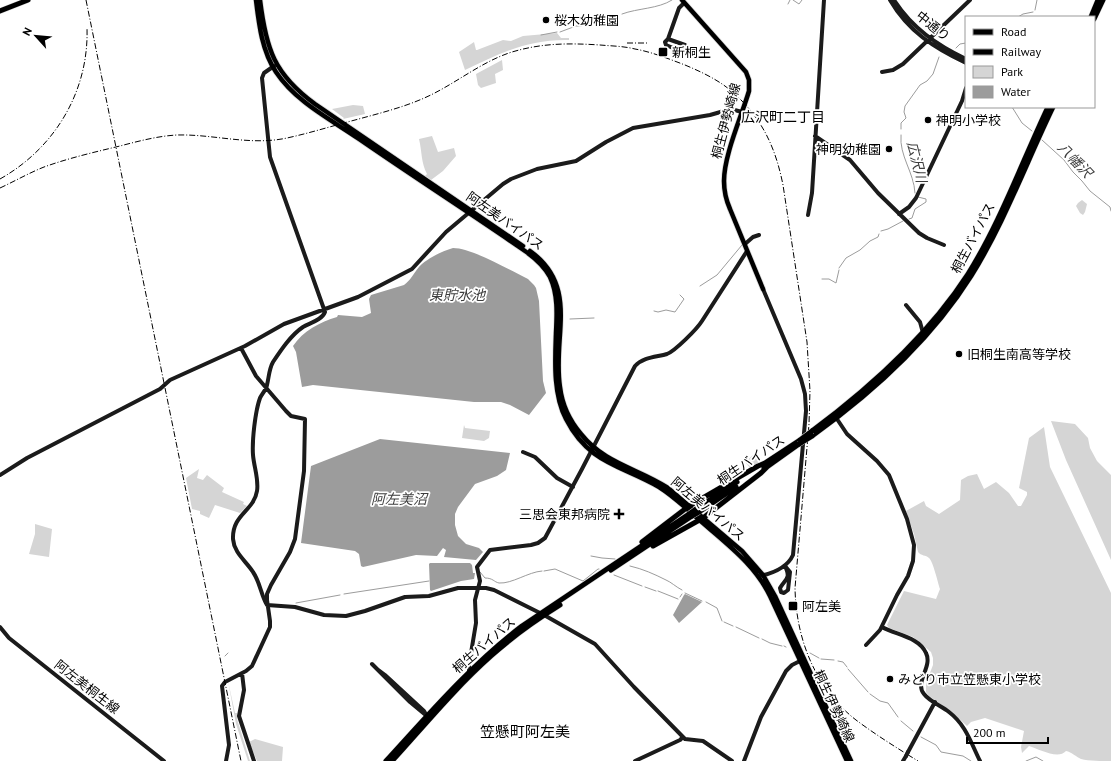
<svg xmlns="http://www.w3.org/2000/svg" width="1111" height="761" viewBox="0 0 1111 761" font-family="'PT Sans','Noto Sans JP',sans-serif">
  <rect width="100%" height="100%" fill="#fff"/>
  <path fill="#d5d5d5" d="M557,33L561,38H569V40C529,39 500,53 465,70L459,52L474,42L476,50H477L503,40L511,41L523,36Z
    M502,60L503,70L495,74L496,83L481,88L478,85L476,74Z
    M353,105L363,106L365,114L343,119L344,118L332,109Z
    M432,136L438,152L454,148L456,156L443,171L431,180L425,176L427,174C421,163 422,151 419,139Z
    M1082,200L1087,204L1085,212L1083,215L1080,213L1076,206L1078,203Z
    M1051,421L1075,424L1088,438L1090,448L1097,461L1111,475V560L1066,460Z
    M464,425L465,428L490,431L489,438L484,441L462,438Z
    M1044,427L1050,467L1111,593V761C1102,761 1089,761 1081,759C1076,757 1072,752 1066,751C1058,760 1039,749 1029,746L1022,753L1021,747L1024,731L985,718L971,722L967,726L954,714L929,696L926,692V683L933,665V658L931,652L913,637L889,628L887,625L904,591L936,599L940,589C938,583 933,561 929,558C926,555 921,556 918,552L914,534L906,511L924,501L926,506L939,514L960,500L961,480L968,476L977,474L984,489L996,482L1009,493L1018,506H1021L1027,495V492L1019,488L1029,438Z
    M754,454L761,461L750,468L745,462Z
    M199,469L197,478L203,480L207,475L224,488L222,492L244,502L243,504L247,506L240,513L215,505L209,518L200,514V511L192,509L186,478Z
    M35,524L52,529L49,557L29,554L35,534Z
    M228,681L235,713H237V719L250,761H248L236,724Z
    M255,739L283,747L282,761H257L249,742Z"/>
  <path fill="#9c9c9c" d="M453,248C472,248 509,270 528,279L534,285L536,288L539,301L543,381L546,393L529,415L510,405L501,402H474L313,385L302,387L296,352L293,346C303,331 320,322 337,317L338,315L362,317L371,313L369,299L371,295L404,285C410,281 414,273 419,267C426,259 442,251 453,248Z
    M380,439L510,453L506,470L497,476L475,484L458,507L455,514V525L458,536L466,544L479,548L483,552L476,560L444,557L446,550L443,548L437,556L416,555L363,567L361,566L359,554L355,551L301,543L311,466Z
    M430,563H470L472,565L473,573H475L474,579L461,581L431,591L430,590L429,564Z
    M685,594L702,602L679,623L673,615L684,595Z"/>
  <g fill="none" stroke-linecap="round" stroke-linejoin="round">
    <path stroke="#9c9c9c" stroke-width="1" d="M793,0L799,4L802,0
      M788,4L790,0
      M1035,10L1037,0
      M622,14C638,8 658,9 672,0
      M1018,17L1023,14L1033,12
      M560,32L576,26H581L591,20L618,15
      M541,35L557,32
      M956,48L960,44L966,43
      M1012,107L1022,123L1032,131
      M901,129V123L906,118L904,112L905,106L920,85L927,81L933,74L939,57
      M901,135C899,156 914,172 915,193
      M1042,140L1064,160L1073,172L1082,181L1090,191L1110,207L1111,211
      M909,219L912,218L915,209L926,202V199L918,197
      M881,231L888,229L903,221
      M839,268L846,258L860,250L870,241L878,237L879,234
      M822,279H829L836,283L839,270
      M700,286L717,275L742,245
      M654,311L658,312L666,310L675,312L684,299L680,295
      M570,319L594,318
      M591,556L602,558L615,559
      M630,566C643,569 654,574 666,580C671,582 676,587 682,590
      M544,571L555,569L583,581L598,569H599
      M480,572L485,578C493,578 494,582 499,583C512,584 528,572 542,571
      M614,575L642,586
      M645,587L656,591
      M658,591L678,599
      M685,593L702,601
      M344,594L429,581
      M680,597L682,594
      M706,602L717,608L722,621
      M296,603L340,595
      M724,622L733,626
      M736,627L759,638
      M762,639L770,643L782,646
      M784,646L786,647
      M810,653L819,658
      M225,656L228,653
      M821,659L834,660
      M838,661L843,662L847,667
      M848,669L868,692
      M870,694L880,701L888,703L898,717
      M901,721L913,731
      M921,737L936,745L941,752L963,756L971,761
      M1026,761L1036,757L1043,761"/>
    <g stroke="#dbdbdb" stroke-width="6">
      <path id="primary" d="M256,0C259,25 262,51 276,72C296,102 330,119 359,139C414,177 470,213 525,251C535,258 544,266 550,277C558,294 557,314 556,333C555,361 553,394 566,419C589,464 621,465 659,487C675,497 689,511 703,523C729,546 755,565 770,596L847,761
        M260,0C266,49 274,74 315,104L523,246
        M682,0L746,72L749,80V91C741,118 724,155 724,181C724,191 726,200 730,209L763,289
        M530,251C580,287 552,337 560,387C562,404 570,421 581,434C605,464 637,468 668,488L742,551L763,575L775,596L851,761"/>
    </g>
    <g stroke="#dbdbdb" stroke-width="6">
      <path id="highway" d="M0,11L28,0
        M1091,17L1098,0
        M1094,19L1103,0
        M812,431C871,387 928,336 968,274C1000,223 1022,162 1048,107
        M812,436C872,393 932,338 971,276C1004,223 1026,163 1053,107
        M762,465L800,440
        M764,469L799,444
        M696,509L737,482
        M699,512L736,487
        M642,542L689,506L758,466L765,463
        M653,546L703,518L761,473L767,467
        M611,570L692,516
        M386,761C429,714 471,665 522,626L689,514
        M392,761C424,726 455,688 491,656C512,637 536,620 560,605"/>
    </g>
    <path stroke="#1b1b1b" stroke-width="4" d="M890,0C908,31 934,48 966,63
      M894,0C912,28 937,45 966,59
      M668,39L685,45L683,51H680L666,45L665,42Z
      M668,39L679,8L684,3
      M274,66L264,73L262,78L270,157L325,312C322,320 310,323 303,327C291,335 281,350 273,362C269,369 269,377 267,385C266,390 262,394 260,398C255,412 252,441 253,455C254,467 259,480 257,491C254,511 232,514 233,539C234,553 246,561 253,572C260,582 261,595 267,605L295,607L324,615L346,616L365,611L405,597L429,596L458,588H486L494,590L544,615L595,644L634,687L685,739L703,741L732,761
      M882,72L893,70L903,64L970,0
      M815,136L850,160L878,193L919,233L927,238L944,245
      M899,214L909,207L916,198L962,101L966,88
      M808,215L812,193L824,0
      M745,244L753,237L759,235
      M906,305L920,322L923,333
      M835,416L847,434L877,461L889,475L907,519L914,545L913,561L908,576L897,595L880,630L866,645
      M523,452L535,457L557,478L573,487
      M0,475L27,458L160,389L170,380L245,346L284,324L358,297L412,269L446,232L503,184L511,179L537,169L576,161L606,142L633,128L710,115L731,109L742,112
      M785,566L790,572L788,590L784,593L781,592L780,588C786,578 791,579 785,566Z
      M760,576C774,573 787,568 793,555L806,411L805,394L801,379L763,289
      M0,627L9,638L164,761
      M882,627C896,635 919,637 926,653C933,667 914,682 924,694C930,702 942,706 949,712C966,725 971,743 980,761
      M372,664L377,669
      M242,673L244,690L239,716L254,761
      M469,674V665L476,623L475,600L480,581L477,567L490,550L531,545L538,543L545,538L582,469L635,366C643,357 657,357 667,354C675,351 697,329 702,321L747,251
      M427,716L424,711L385,675L377,669L410,702L428,717
      M908,752L935,702
      M226,761L229,745L222,686L225,682L246,671L252,666L270,627V621L267,600V594L271,585L290,552L295,539L304,471L305,419L291,416L286,411L256,376L241,348
      M635,761L680,740L683,737
      M744,761L761,717L786,671L792,665L802,660
      M903,761L906,756"/>
    <use href="#primary" stroke="#000" stroke-width="4.5"/>
    <use href="#highway" stroke="#000" stroke-width="5"/>
    <path stroke="#000" stroke-width="1" stroke-dasharray="6 2 1 2" stroke-linecap="butt" d="M86,0L241,761
      M627,43H647
      M0,179C55,148 89,91 87,28
      M0,188C15,181 29,173 44,167C69,158 95,152 120,146C139,141 158,136 177,135C214,134 250,146 287,138C310,133 332,126 355,120C377,114 401,108 422,99C453,86 480,62 512,52C542,43 569,43 600,45C611,46 623,46 635,49C652,52 669,59 685,65C704,73 723,82 738,97C764,122 776,150 783,185L807,342L810,391L809,424L795,588C796,639 815,688 856,720C876,735 897,748 918,761"/>
    <g stroke="#dbdbdb" stroke-width="6" stroke-linecap="butt">
      <path id="highway-bridge" d="M800,440L812,431
        M799,444L812,436
        M689,514L696,509
        M692,516L699,512"/>
    </g>
    <path stroke="#1b1b1b" stroke-width="4" d="M906,756L908,752"/>
    <use href="#highway-bridge" stroke="#000" stroke-width="5"/>
  </g>
  <g fill="#000" stroke="#fff" stroke-width="1.5">
    <circle cx="546" cy="20" r="4"/>
    <rect x="658" y="47" width="10" height="10" rx="2"/>
    <circle cx="928" cy="120" r="4"/>
    <circle cx="889" cy="149" r="4"/>
    <circle cx="959" cy="354" r="4"/>
    <path d="M617 508h4v4h4v4h-4v4h-4v-4h-4v-4h4z"/>
    <rect x="788" y="601" width="10" height="10" rx="2"/>
    <circle cx="890" cy="679" r="4"/>
  </g>
  <g text-anchor="middle" dominant-baseline="central" stroke-width="3.5" stroke-linejoin="round" paint-order="stroke">
    <g font-size="13" fill="#000" stroke="#fff" text-anchor="start">
      <text x="554" y="20">桜木幼稚園</text>
      <text x="672" y="52">新桐生</text>
      <text x="936" y="120">神明小学校</text>
      <text x="881" y="149" text-anchor="end">神明幼稚園</text>
      <text x="967" y="354">旧桐生南高等学校</text>
      <text x="610" y="514" text-anchor="end">三思会東邦病院</text>
      <text x="802" y="606">阿左美</text>
      <text x="898" y="679">みどり市立笠懸東小学校</text>
    </g>
    <g font-size="13" fill="#000" stroke="#fff">
      <text transform="translate(933 26) rotate(39)">中通り</text>
      <text transform="translate(726 121) rotate(-75)">桐生伊勢崎線</text>
      <text transform="translate(505 221) rotate(35)">阿左美バイパス</text>
      <text transform="translate(973 238) rotate(-62)">桐生バイパス</text>
      <text transform="translate(751 460) rotate(-34)">桐生バイパス</text>
      <text transform="translate(708 509) rotate(40)">阿左美バイパス</text>
      <text transform="translate(484 645) rotate(-41)">桐生バイパス</text>
      <text transform="translate(87 687) rotate(38)">阿左美桐生線</text>
      <text transform="translate(834 706) rotate(65)">桐生伊勢崎線</text>
    </g>
    <g font-size="14" fill="#000" stroke="#fff">
      <text x="783" y="117">広沢町二丁目</text>
    </g>
    <g font-size="14" font-style="italic" fill="#3d3d3d" stroke="#fff">
      <text transform="translate(1075 160) rotate(46)">八幡沢</text>
      <text transform="translate(917 162) rotate(76)">広沢川</text>
      <text x="457" y="295">東貯水池</text>
      <text x="399" y="499">阿左美沼</text>
    </g>
    <g font-size="15" fill="#000" stroke="#fff">
      <text x="525" y="731">笠懸町阿左美</text>
    </g>
  </g>
  <rect x="965" y="16" width="130" height="92" fill="#ffffff" stroke="#999999"/>
  <rect x="973" y="29" width="20" height="6" fill="#000000" stroke="#999999"/>
  <text x="1001" y="36" font-size="12" fill="#000000">Road</text>
  <rect x="973" y="49" width="20" height="6" fill="#000000" stroke="#999999"/>
  <text x="1001" y="56" font-size="12" fill="#000000">Railway</text>
  <rect x="973" y="66" width="20" height="12" fill="#d5d5d5" stroke="#999999"/>
  <text x="1001" y="76" font-size="12" fill="#000000">Park</text>
  <rect x="973" y="86" width="20" height="12" fill="#9c9c9c" stroke="#999999"/>
  <text x="1001" y="96" font-size="12" fill="#000000">Water</text>
  <g transform="translate(36 36) rotate(297)" stroke="#ffffff" stroke-width="3" paint-order="stroke">
  <path d="M0-3L7 15L0 10L-7 15Z" fill="#000000"/>
  <text y="-6" font-size="11" font-weight="bold" text-anchor="middle" fill="#000000">N</text>
  </g>
  <path d="M967 737v6h81v-6" fill="none" stroke="#000000" stroke-width="2"/>
  <text x="973" y="737" font-size="12" fill="#000000" stroke="#ffffff" stroke-width="3" paint-order="stroke">200 m</text>
</svg>
